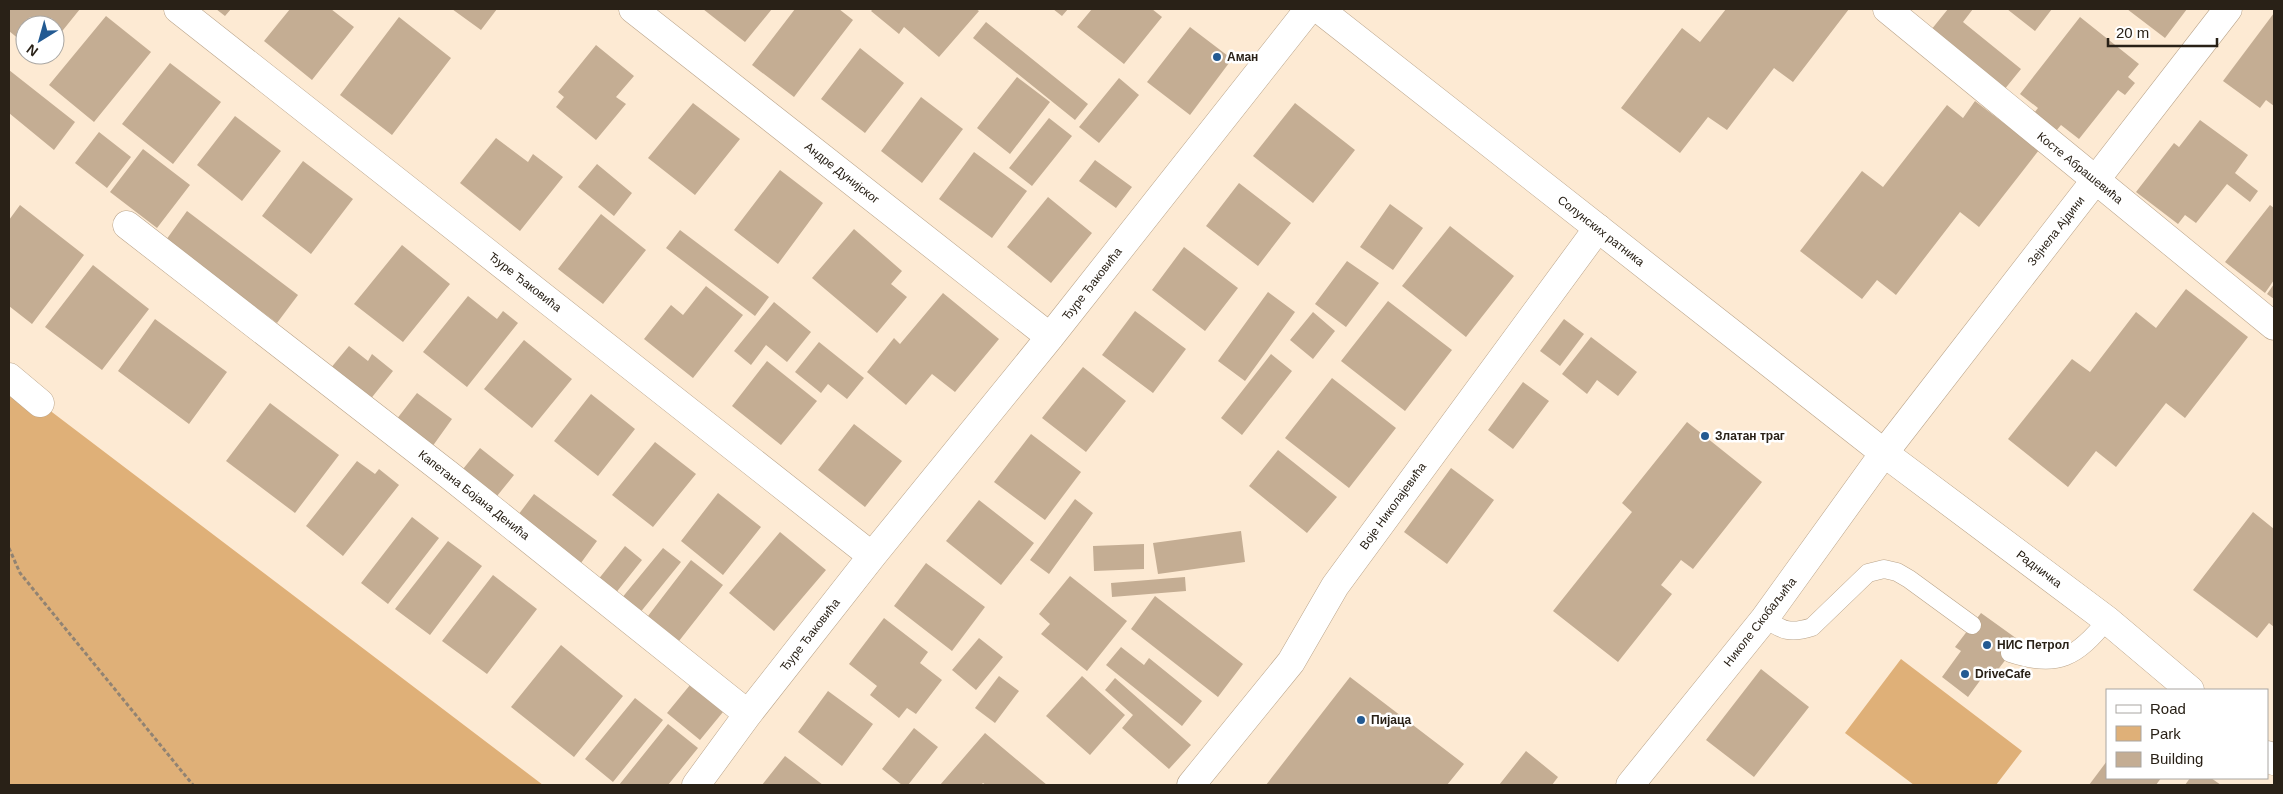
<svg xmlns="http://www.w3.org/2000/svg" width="2283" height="794" viewBox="0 0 2283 794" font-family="Arial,sans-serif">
  <rect width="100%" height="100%" fill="#fdead3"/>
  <path fill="#dfb078" d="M9,377L40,403L543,785H9Z
    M1901,659L2022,751L1996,785H1914L1845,733Z"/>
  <path fill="#c4ad93" d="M9,9H80L55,40V25H25V44L9,31Z
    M216,9H231L225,16Z
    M290,9H331L354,27L312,80L264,41Z
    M452,9H497L481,30Z
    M703,9H772L745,42Z
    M795,9H839L853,20L794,97L752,65Z
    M873,9H976L979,11L939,57L904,27L899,34L871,11Z
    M1053,9H1068L1062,16Z
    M1092,9H1152L1162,17L1124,64L1077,27Z
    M1726,9H1849L1793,82L1774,68L1727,130L1708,117L1680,153L1621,108L1682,28L1700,42Z
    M1948,9H1973L1963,22L2021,69L2004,90L1931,30Z
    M2007,9H2052L2035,31Z
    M2127,9H2187L2165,38Z
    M2274,13V106L2266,100L2260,108L2223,81Z
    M106,16L151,52L94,122L49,85Z
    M399,17L451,58L392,135L340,95Z
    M2080,17L2139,64L2128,77L2135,83L2125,95L2118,90L2079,139L2061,125L2056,131L2034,113L2038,108L2020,94Z
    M986,22L1088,104L1075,120L973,38Z
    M1190,27L1232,59L1190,115L1147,82Z
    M596,45L634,76L616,97L626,104L596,140L556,107L564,97L558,92Z
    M860,48L904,83L865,133L821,99Z
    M170,63L221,102L173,164L122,124Z
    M9,70L75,122L54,150L9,113Z
    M1017,77L1050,102L1010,154L977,128Z
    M1119,78L1139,95L1099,143L1079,127Z
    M921,97L963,129L922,183L881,151Z
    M1975,101L2039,150L1979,227L1960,212L1896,295L1877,280L1862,299L1800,251L1862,171L1883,187L1947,105L1963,118Z
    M693,103L740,139L695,195L648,158Z
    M1295,103L1355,150L1313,203L1253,156Z
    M235,116L281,151L242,201L197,165Z
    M1049,118L1072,136L1032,186L1009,168Z
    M2200,120L2248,155L2235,173L2258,191L2250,202L2227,184L2196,223L2185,215L2178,224L2136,192L2174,143L2179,147Z
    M99,132L131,157L107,188L75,163Z
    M496,138L528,162L533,154L563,177L520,231L460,183Z
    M143,149L190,185L157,228L110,192Z
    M974,152L1027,191L992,238L939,199Z
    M1095,160L1132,187L1116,208L1079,181Z
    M303,161L353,199L311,254L262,216Z
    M597,164L632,193L614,216L578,187Z
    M780,170L823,203L778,264L734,230Z
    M1239,183L1291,223L1258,266L1206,226Z
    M1048,197L1092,233L1051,283L1007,247Z
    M1390,204L1423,228L1393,270L1360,247Z
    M20,205L84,255L32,324L9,306V220Z
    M2270,205L2274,208V280L2265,293L2225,262Z
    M187,211L298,295L277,323L166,240Z
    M601,214L646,250L603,304L558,269Z
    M1450,226L1514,276L1466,337L1402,286Z
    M854,229L902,271L891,284L907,297L877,333L812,278Z
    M680,230L769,297L755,316L666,248Z
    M402,245L450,284L403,342L354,304Z
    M1184,247L1238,288L1205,331L1152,290Z
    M1347,261L1379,283L1346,327L1315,304Z
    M93,265L149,309L102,370L45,327Z
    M2274,284V299L2267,294Z
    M706,286L743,315L693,378L644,339L671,305L683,315Z
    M2186,289L2248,337L2185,418L2166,403L2116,467L2096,451L2068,487L2008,439L2072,359L2090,372L2136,312L2156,328Z
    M1268,292L1295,312L1245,381L1218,361Z
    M943,293L999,339L955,392L932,374L906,405L867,372L894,338L900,344Z
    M468,296L497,319L503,311L518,323L467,387L423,352Z
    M1388,301L1452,350L1405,411L1341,361Z
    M774,302L811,332L787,362L766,345L751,365L734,351Z
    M1135,311L1186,349L1153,393L1102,355Z
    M1313,312L1335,331L1313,359L1290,340Z
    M155,319L227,372L189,424L118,371Z
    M1564,319L1584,334L1560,366L1540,351Z
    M1591,337L1637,372L1618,396L1597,380L1587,394L1562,374Z
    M524,340L572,379L532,428L484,389Z
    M819,342L864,378L847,399L828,384L821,393L795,372Z
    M349,346L368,361L372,354L393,371L369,401L330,369Z
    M1271,354L1292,371L1242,435L1221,418Z
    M767,361L817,401L781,445L732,406Z
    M1083,367L1126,401L1086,452L1042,418Z
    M1332,378L1396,428L1349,488L1285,438Z
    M1523,382L1549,401L1513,449L1488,430Z
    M417,393L452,419L432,447L396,420Z
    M591,394L635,429L598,476L554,441Z
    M270,403L339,455L295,513L226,461Z
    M1687,422L1762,482L1693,569L1681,560L1661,585L1672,594L1618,662L1553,611L1632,512L1622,503Z
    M854,424L902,461L865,507L818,470Z
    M1031,434L1081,472L1045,520L994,482Z
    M655,442L696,474L653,527L612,495Z
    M480,448L514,475L493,501L459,474Z
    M1278,450L1337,497L1307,533L1249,486Z
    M357,461L375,474L379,469L399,485L343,556L306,526Z
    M1451,468L1494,500L1447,564L1404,532Z
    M718,493L761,527L723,575L681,541Z
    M534,494L597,541L578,567L515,519Z
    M1075,499L1093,513L1049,574L1030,560Z
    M979,500L1034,543L1001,585L946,541Z
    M2253,512L2274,529V627L2269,623L2257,638L2193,590Z
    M412,517L439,538L388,604L361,583Z
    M1241,531L1245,562L1158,574L1153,543Z
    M780,532L826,570L774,631L729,593Z
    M448,541L482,566L430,635L395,609Z
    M1144,544V569L1094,571L1093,546Z
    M625,546L642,560L615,594L597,581Z
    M663,548L681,562L639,614L621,599Z
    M691,560L723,585L679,641L648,616Z
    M926,563L985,607L952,651L894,606Z
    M493,575L537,609L487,674L442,641Z
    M1070,576L1127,621L1087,671L1041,634L1050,624L1039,614Z
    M1185,577L1186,591L1112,597L1111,583Z
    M1155,596L1243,664L1218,697L1131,629Z
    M1981,613L2020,641L1993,676L1987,671L1968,697L1942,677L1961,651L1955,647Z
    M884,618L928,652L920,663L942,680L916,714L907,708L899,718L870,695L877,686L849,664Z
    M979,638L1003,657L976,690L952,670Z
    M561,645L623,696L574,757L511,707Z
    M1121,647L1144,665L1149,658L1202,701L1182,726L1106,665Z
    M1761,669L1809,707L1754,777L1706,740Z
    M999,676L1019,691L995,723L975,708Z
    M1082,676L1125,715L1090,755L1046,716Z
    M1350,677L1464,764L1447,785H1266Z
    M1115,678L1191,745L1169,769L1122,728L1133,715L1105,690Z
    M690,685L723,712L700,740L667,713Z
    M828,691L873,724L842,766L798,732Z
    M635,698L663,720L613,782L585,759Z
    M668,724L698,748L668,785H619Z
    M914,728L938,747L908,785H902L882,769Z
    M985,733L1047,785H986L983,783L981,785H940Z
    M1526,751L1558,777L1552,785H1499Z
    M785,756L823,785H762Z
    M2107,761V778H2161L2156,785H2089Z
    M2190,778H2211L2221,785H2185Z"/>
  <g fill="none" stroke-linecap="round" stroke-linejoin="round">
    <g stroke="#b9a389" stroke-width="19">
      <path id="lane" d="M1765,618C1782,631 1791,634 1812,627L1868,573L1884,569L1897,572L1909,579L1972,625
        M2010,653C2058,669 2077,657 2107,620"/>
    </g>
    <g stroke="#b9a389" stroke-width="29">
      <path id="street" d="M178,9L872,556
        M633,9L1050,337
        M1887,9L2274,326
        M127,225L449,475L748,714L696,785
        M9,377L40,403
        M748,714L872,556L1050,337L1309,9
        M1191,785L1291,662L1335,586L1598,228
        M1630,785L1765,618L1884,453L2228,9"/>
    </g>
    <g stroke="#b9a389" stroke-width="29">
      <path id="secondary" d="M1319,9L1884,453L2107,620L2190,690
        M2267,755L2274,761"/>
    </g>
    <path stroke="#918373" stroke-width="3" stroke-dasharray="4 2.5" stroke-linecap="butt" d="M9,548L20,573L193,785"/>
    <use href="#lane" stroke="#fff" stroke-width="18"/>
    <use href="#street" stroke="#fff" stroke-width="28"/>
    <use href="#secondary" stroke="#fff" stroke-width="28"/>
  </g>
  <g fill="#235a92" stroke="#fff" stroke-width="2">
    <circle cx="1217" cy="57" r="5"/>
    <circle cx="1705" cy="436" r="5"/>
    <circle cx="1987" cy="645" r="5"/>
    <circle cx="1965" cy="674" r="5"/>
    <circle cx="1361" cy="720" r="5"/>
  </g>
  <g text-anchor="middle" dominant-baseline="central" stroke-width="5" stroke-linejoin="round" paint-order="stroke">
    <g font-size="12" font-weight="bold" fill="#292117" stroke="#fff" text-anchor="start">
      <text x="1227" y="57">Аман</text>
      <text x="1715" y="436">Златан траг</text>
      <text x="1997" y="645">НИС Петрол</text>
      <text x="1975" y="674">DriveCafe</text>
      <text x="1371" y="720">Пијаца</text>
    </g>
    <g font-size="12" fill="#292117" stroke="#fff">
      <text transform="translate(2080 168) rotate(39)">Косте Абрашевића</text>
      <text transform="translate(842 173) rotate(38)">Андре Дунијског</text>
      <text transform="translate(1601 231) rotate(38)">Солунских ратника</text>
      <text transform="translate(2056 231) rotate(-52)">Зејнела Ајдини</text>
      <text transform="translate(525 282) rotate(38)">Ђуре Ђаковића</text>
      <text transform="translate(1092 284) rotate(-52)">Ђуре Ђаковића</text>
      <text transform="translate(474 495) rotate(38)">Капетана Бојана Денића</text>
      <text transform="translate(1393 506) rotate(-54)">Воје Николајевића</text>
      <text transform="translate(2039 569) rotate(37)">Радничка</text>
      <text transform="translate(1760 622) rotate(-52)">Николе Скобаљића</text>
      <text transform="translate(810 635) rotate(-52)">Ђуре Ђаковића</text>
    </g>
  </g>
  <rect width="2283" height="794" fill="none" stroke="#292117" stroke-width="20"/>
  <rect x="2106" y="689" width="162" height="90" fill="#ffffff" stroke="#a9a6a2"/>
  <rect x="2116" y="705" width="25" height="8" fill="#ffffff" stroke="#a9a6a2"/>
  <text x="2150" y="714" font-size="15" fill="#292117">Road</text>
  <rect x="2116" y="726" width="25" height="15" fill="#dfb078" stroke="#a9a6a2"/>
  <text x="2150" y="739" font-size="15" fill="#292117">Park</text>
  <rect x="2116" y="752" width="25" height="15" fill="#c4ad93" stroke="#a9a6a2"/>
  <text x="2150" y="764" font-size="15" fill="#292117">Building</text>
  <g transform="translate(40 40) rotate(217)"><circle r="24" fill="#ffffff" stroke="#a9a6a2"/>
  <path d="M0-4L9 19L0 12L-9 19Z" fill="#235a92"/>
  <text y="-8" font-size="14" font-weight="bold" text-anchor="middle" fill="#292117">N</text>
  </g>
  <path d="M2108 38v8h109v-8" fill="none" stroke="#292117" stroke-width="2.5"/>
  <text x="2116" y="38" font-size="15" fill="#292117" stroke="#ffffff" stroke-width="4" paint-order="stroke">20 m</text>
</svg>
